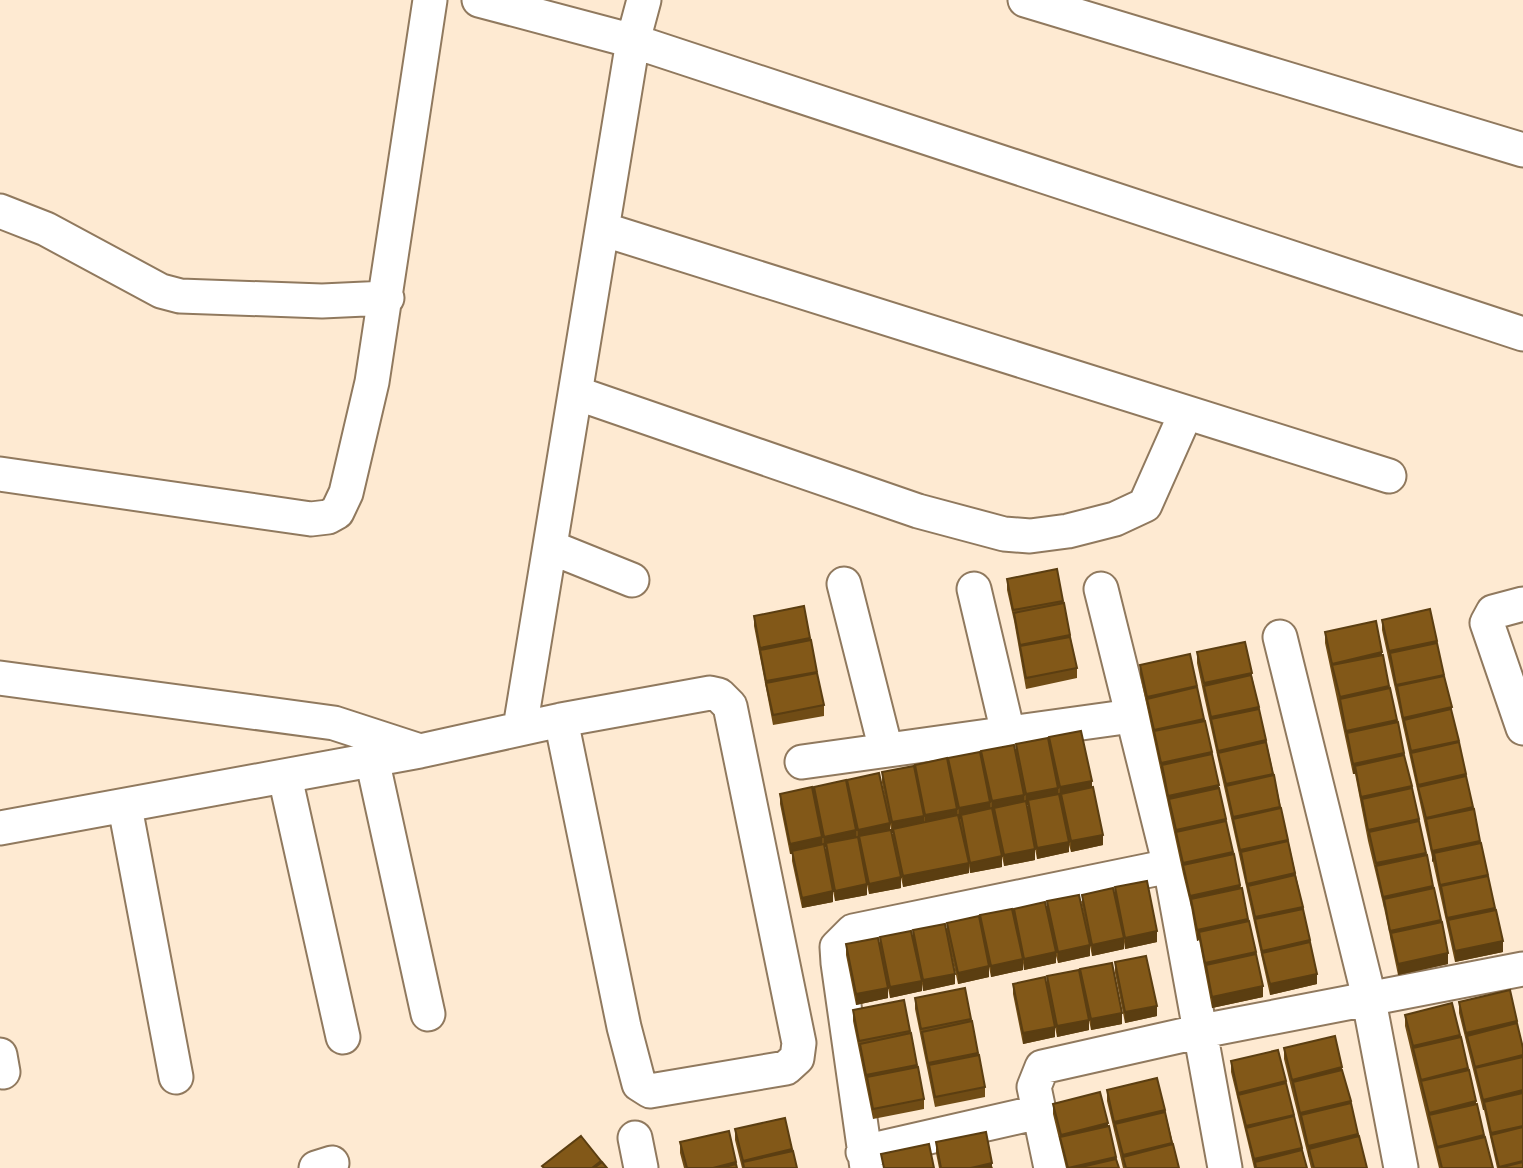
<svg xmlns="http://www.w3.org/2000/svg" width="1523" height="1168" viewBox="0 0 1523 1168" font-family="Manrope,sans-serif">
  <rect width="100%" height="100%" fill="#feead2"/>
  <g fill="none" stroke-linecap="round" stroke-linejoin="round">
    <g stroke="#90795e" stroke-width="37">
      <path id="minor" d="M479,0L633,41L1523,334
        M1025,0L1523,150
        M0,211L46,229L161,291L180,296L322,301L387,298
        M602,229L1389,476
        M576,393L918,511L1004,534L1030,536L1068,531L1115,519L1145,505L1185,415
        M0,474L311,519L328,517L337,512L346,493L372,382L430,0
        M550,547L632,580
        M844,584L886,750
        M974,589L1008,733
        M1101,589L1170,866
        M1523,604L1493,612L1487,623L1523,728
        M1280,637L1366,985L1401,1168
        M0,678L334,723L417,750
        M520,728L633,41L644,0
        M372,759L428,1014
        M802,762L1132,716
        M285,777L343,1037
        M125,807L176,1077
        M0,828L420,751L561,720L710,693L719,695L730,706L799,1043L797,1058L786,1068L650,1091L639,1084L624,1027L561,720
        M0,1055L3,1072
        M635,1138L641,1168
        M863,1152L1039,1112
        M316,1168L332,1163
        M867,1168L838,963L837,947L853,931L1170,866L1225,1168
        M1051,1168L1034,1087L1042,1067L1202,1031L1523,969"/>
    </g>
    <use href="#minor" stroke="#fff" stroke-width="33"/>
  </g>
  <path fill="#704c15" d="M1007,579L1063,601L1077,668V678L1026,689L1014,621L1007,590Z
    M754,616L810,638L824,705V716L773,725L754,626Z
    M1382,620L1437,644L1480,843H1481L1495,908L1503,952L1455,962L1382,630Z
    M1325,632L1382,655L1441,922L1448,964L1398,975L1384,908L1368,841L1355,774H1353L1325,643Z
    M1197,652L1252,676L1303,907L1317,984L1270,995L1204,696L1197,663Z
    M1190,654L1226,821L1256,954L1263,997L1212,1008L1199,940L1197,941L1191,907L1183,874L1140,675V665Z
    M1049,737L1092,787L1103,845L1071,852L1069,845V852L1037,859L1028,811V805H1027L1035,860L1004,866L1002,856V867L970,873L969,866V873L903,887L893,839V833H892L901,888L869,894L867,885V895L835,901L826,854V847H825L833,902L802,908L792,861V854H790L780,804V794L814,797V787H847V780L890,830H891L882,783V772L915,773V765L948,766V758H981V751L1016,754V744H1049Z
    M1115,887L1157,942L1125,949L1124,942V949L1092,956L1082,906V895L1115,897Z
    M1047,901L1090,956L1058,963L1056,956V963L1024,970L1023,963V970L991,977L989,967V977L958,984L947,934V923H980V915L1014,919V909L1047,911Z
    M913,930L955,984L923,991L922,984V991L890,998L880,948V937L913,940Z
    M846,944L888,998L856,1005L846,955Z
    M1115,962L1157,1016L1125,1023L1115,973Z
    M1080,969L1122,1024L1091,1030L1089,1020V1030L1057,1037L1055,1027V1037L1023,1044L1013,994V984L1047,987V976L1080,977Z
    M915,998L971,1019L985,1087V1097L935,1107L915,1009Z
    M1459,1002L1517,1023L1523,1168H1497L1484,1110H1483L1459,1013Z
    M853,1010L910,1031L924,1099V1109L873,1119L853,1021Z
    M1405,1015L1460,1037L1476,1104L1493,1168H1439L1405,1026Z
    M1284,1048L1342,1070L1367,1168H1311L1284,1059Z
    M1231,1061L1286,1083L1307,1168H1254L1231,1072Z
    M1157,1078L1179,1168H1123L1107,1101V1090Z
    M1053,1104L1108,1126L1119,1168H1066L1053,1114Z
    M735,1129L792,1151L797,1168H742L735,1140Z
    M680,1142L736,1165L737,1168H684L680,1153Z
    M936,1142L992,1166L993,1168H939L936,1153Z"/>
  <path fill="#5b3e11" d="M1070,635V645L1020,646V655V645Z
    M1437,641V651L1390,653L1389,662V651Z
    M1382,652V663L1332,665V675V664Z
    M1252,673V684L1204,687V683Z
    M1444,675V685L1397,686L1396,696V685Z
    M1197,686V696L1147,699V707V697Z
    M1389,686V697L1340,699V708V697Z
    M1259,707V718L1211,719V728V717Z
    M1452,707V718L1404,720L1403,729V718Z
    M1204,719V730L1154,731V741V730Z
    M1397,720V730L1347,733L1346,741V731Z
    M1266,740V750L1218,753V761V751Z
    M1459,741V752L1411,753V762V751Z
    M1212,752V763L1162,765L1161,774V763Z
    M1404,753V764L1355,766V774H1353V764Z
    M1273,774V784L1226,786V795V784Z
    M1466,774V785L1418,787V795V785Z
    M1092,781V791L1061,794V798H1060V787Z
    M1219,785V796L1169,799L1168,807V796Z
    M1412,786V797L1362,799L1361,808V797Z
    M1058,788V798L1028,800V805H1026V794Z
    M1024,795V805L994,808V812H992V801Z
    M990,802V813L961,815V819H959V808Z
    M1280,807V818L1233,819V828V817Z
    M1473,807V818L1426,819V828V818Z
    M957,809V819L925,826V815Z
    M924,816V826L893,829V833H892V822Z
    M1226,819V829L1176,832V840V830Z
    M1419,819V830L1369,832L1368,841V830Z
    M890,823V834L859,836V840H858V830Z
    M856,830V841L826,843V847H824V837Z
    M1103,835V845L1071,852V841Z
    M822,837V848L792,851V854H790V844Z
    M1288,840V851L1241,852L1240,861V850Z
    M1480,841V851L1434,853V861L1432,862V851Z
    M1069,842V852L1037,859V848Z
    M1035,849V860L1004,866V855Z
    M1233,852V863L1183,865V874V863Z
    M1426,853V863L1376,866V874V863Z
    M1002,856V867L970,873V863Z
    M969,863V873L903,887V876Z
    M1295,873V884L1248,886L1247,894V884Z
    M1488,875V885L1441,886L1440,895V885Z
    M901,877V888L869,894V884Z
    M867,884V895L835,901V891Z
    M1240,885V896L1191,899L1190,907V896Z
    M1433,886V897L1384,899L1383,908V897Z
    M833,891V902L802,908V898Z
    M1303,907V918L1255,919V928V917Z
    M1495,908V918L1448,920L1447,929V918Z
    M1248,919V930L1199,932V940L1197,941V930Z
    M1441,920V930L1391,933L1390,941V931Z
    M1157,931V942L1125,949V938Z
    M1124,938V949L1092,956V945Z
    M1310,940V951L1262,953V961V951Z
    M1503,941V952L1455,962V951Z
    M1090,945V956L1058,963V952Z
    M1056,952V963L1024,970V959Z
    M1256,952V963L1206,965L1205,974V963Z
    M1448,953V964L1398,975V964Z
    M1023,959V970L991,977V966Z
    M989,966V977L958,984V973Z
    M955,974V984L923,991V980Z
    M1317,974V984L1270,995V984Z
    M922,981V991L890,998V987Z
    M1263,986V997L1212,1008V997Z
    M888,988V998L856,1005V994Z
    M1157,1006V1016L1125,1023V1012Z
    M1122,1013V1024L1091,1030V1019Z
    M1089,1020V1030L1057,1037V1026Z
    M1517,1021V1032L1467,1036L1466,1044V1033Z
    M1055,1027V1037L1023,1044V1033Z
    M1460,1035V1046L1413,1048V1057V1046Z
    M1523,1055V1065L1475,1068V1077V1067Z
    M1342,1067V1078L1293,1082L1292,1090V1080Z
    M1468,1068V1079L1421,1081V1091V1080Z
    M1286,1081V1092L1238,1095V1104V1093Z
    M1523,1090V1100L1484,1102V1110H1483V1100Z
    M1351,1101V1112L1301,1115L1300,1123V1113Z
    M1476,1101V1112L1429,1115V1124V1113Z
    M1165,1110V1121L1115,1124L1114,1132V1122Z
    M1294,1115V1126L1246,1128V1137V1126Z
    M1108,1123V1134L1061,1138V1135Z
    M1523,1126V1136L1491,1135V1144V1133Z
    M1358,1134V1145L1309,1149V1156L1308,1157V1146Z
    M1484,1135V1146L1437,1148V1157V1147Z
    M1172,1143V1154L1123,1157V1166V1155Z
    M1302,1148V1159L1255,1162L1254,1168V1159Z
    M792,1149V1159L743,1162V1168V1161Z
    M1116,1157V1167L1114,1168H1070Z
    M736,1162V1168H713Z
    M992,1163V1168H971Z"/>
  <path fill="#825818" stroke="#5b3e11" stroke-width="2" d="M1057,569L1063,601L1013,610L1007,579Z
    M1064,603L1070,635L1020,645L1014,613Z
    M804,606L810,638L760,648L754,616Z
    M1430,609L1437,641L1389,651L1382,620Z
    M1376,621L1382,652L1332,664L1325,632Z
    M1070,637L1077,668L1026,678L1020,646Z
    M811,640L817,672L766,681L760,650Z
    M1245,642L1252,673L1204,683L1197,652Z
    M1437,643L1444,675L1396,685L1390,653Z
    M1190,654L1197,686L1147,697L1140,665Z
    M1383,655L1389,686L1340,697L1332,665Z
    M817,673L824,705L773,715L766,683Z
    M1251,675L1259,707L1211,717L1204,686Z
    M1444,676L1452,707L1403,718L1397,686Z
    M1197,687L1204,719L1154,730L1147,699Z
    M1390,688L1397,720L1346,731L1340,699Z
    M1259,709L1266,740L1218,751L1211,719Z
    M1451,709L1459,741L1411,751L1404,720Z
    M1205,721L1212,752L1161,763L1154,731Z
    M1398,722L1404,753L1353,764L1347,733Z
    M1081,731L1092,781L1060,787L1049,737Z
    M1048,738L1058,788L1026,794L1016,744Z
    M1266,742L1273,774L1226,784L1218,753Z
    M1459,742L1466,774L1418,785L1411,753Z
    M1014,745L1024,795L992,801L981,751Z
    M980,752L990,802L959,808L948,758Z
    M1212,754L1219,785L1168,796L1162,765Z
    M1404,755L1412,786L1361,797L1355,766Z
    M947,758L957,809L925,815L915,765Z
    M914,766L924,816L892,822L882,772Z
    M879,773L890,823L858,830L847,780Z
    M1274,775L1280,807L1233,817L1226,786Z
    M1466,776L1473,807L1426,818L1418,787Z
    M846,780L856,830L824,837L814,787Z
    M812,787L822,837L790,844L780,794Z
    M1093,787L1103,835L1071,841L1061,794Z
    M1219,788L1226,819L1176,830L1169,799Z
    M1412,788L1419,819L1368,830L1362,799Z
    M1059,794L1069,842L1037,848L1028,800Z
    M1026,801L1035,849L1004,855L994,808Z
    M992,808L1002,856L970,863L961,815Z
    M1281,808L1288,840L1240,850L1233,819Z
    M1474,809L1480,841L1432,851L1426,819Z
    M958,815L969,863L903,876L893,829Z
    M1226,821L1233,852L1183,863L1176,832Z
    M1419,821L1426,853L1376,863L1369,832Z
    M891,830L901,877L869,884L859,836Z
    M858,837L867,884L835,891L826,843Z
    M1288,841L1295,873L1247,884L1241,852Z
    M1481,843L1488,875L1440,885L1434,853Z
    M824,844L833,891L802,898L792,851Z
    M1234,854L1240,885L1190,896L1183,865Z
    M1427,855L1433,886L1383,897L1376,866Z
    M1295,875L1303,907L1255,917L1248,886Z
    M1488,876L1495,908L1447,918L1441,886Z
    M1147,881L1157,931L1125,938L1115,887Z
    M1113,888L1124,938L1092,945L1082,895Z
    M1242,888L1248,919L1197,930L1191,899Z
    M1434,888L1441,920L1390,931L1384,899Z
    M1079,895L1090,945L1058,952L1047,901Z
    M1045,902L1056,952L1024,959L1014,909Z
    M1012,909L1023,959L991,966L980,915Z
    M1303,909L1310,940L1262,951L1255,919Z
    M1496,910L1503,941L1455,951L1448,920Z
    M979,916L989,966L958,973L947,923Z
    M1249,921L1256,952L1205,963L1199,932Z
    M1442,922L1448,953L1398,964L1391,933Z
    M945,924L955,974L923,980L913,930Z
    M911,931L922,981L890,987L880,937Z
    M878,938L888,988L856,994L846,944Z
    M1310,942L1317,974L1270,984L1262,953Z
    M1256,954L1263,986L1212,997L1206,965Z
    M1146,956L1157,1006L1125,1012L1115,962Z
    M1112,963L1122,1013L1091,1019L1080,969Z
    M1079,970L1089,1020L1057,1026L1047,976Z
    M1045,977L1055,1027L1023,1033L1013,984Z
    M965,988L971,1019L921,1029L915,998Z
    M1510,990L1517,1021L1466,1033L1459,1002Z
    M904,1000L910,1031L859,1041L853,1010Z
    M1452,1003L1460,1035L1413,1046L1405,1015Z
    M972,1021L978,1053L928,1063L922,1032Z
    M1517,1023L1523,1048V1055L1475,1067L1467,1036Z
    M911,1033L917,1065L866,1075L860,1044Z
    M1335,1036L1342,1067L1292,1080L1284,1048Z
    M1461,1037L1468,1068L1421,1080L1413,1048Z
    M1278,1050L1286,1081L1238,1093L1231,1061Z
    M979,1055L985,1087L935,1097L929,1065Z
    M1523,1057V1090L1483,1100L1475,1068Z
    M918,1067L924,1099L873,1109L867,1077Z
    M1342,1070L1351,1101L1300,1113L1293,1082Z
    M1469,1070L1476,1101L1429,1113L1421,1081Z
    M1157,1078L1165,1110L1114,1122L1107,1090Z
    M1286,1083L1294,1115L1246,1126L1238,1095Z
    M1100,1092L1108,1123L1061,1135L1053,1104Z
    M1523,1093V1126L1491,1133L1484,1102Z
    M1351,1103L1358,1134L1308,1146L1301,1115Z
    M1477,1104L1484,1135L1437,1147L1429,1115Z
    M1165,1112L1172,1143L1123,1155L1115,1124Z
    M1294,1116L1302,1148L1254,1159L1246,1128Z
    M785,1118L792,1149L743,1161L735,1129Z
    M1109,1126L1116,1157L1068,1168L1060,1137Z
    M1523,1127V1161L1499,1167L1491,1135Z
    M729,1131L736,1162L713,1168H687L680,1142Z
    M986,1132L992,1163L971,1168H941L936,1142Z
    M581,1136L601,1161L592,1168H544L542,1166Z
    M1359,1136L1367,1168H1314L1309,1149Z
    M1485,1137L1493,1168H1442L1437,1148Z
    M929,1144L934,1168H884L881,1154Z
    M1173,1144L1179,1168H1126L1123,1157Z
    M1302,1150L1307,1168H1256L1255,1162Z
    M793,1151L797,1168H744L743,1162Z
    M1116,1159L1119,1168H1077Z
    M602,1162L607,1168H594Z
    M1523,1162V1168H1499Z
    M736,1164L737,1168H721Z"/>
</svg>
